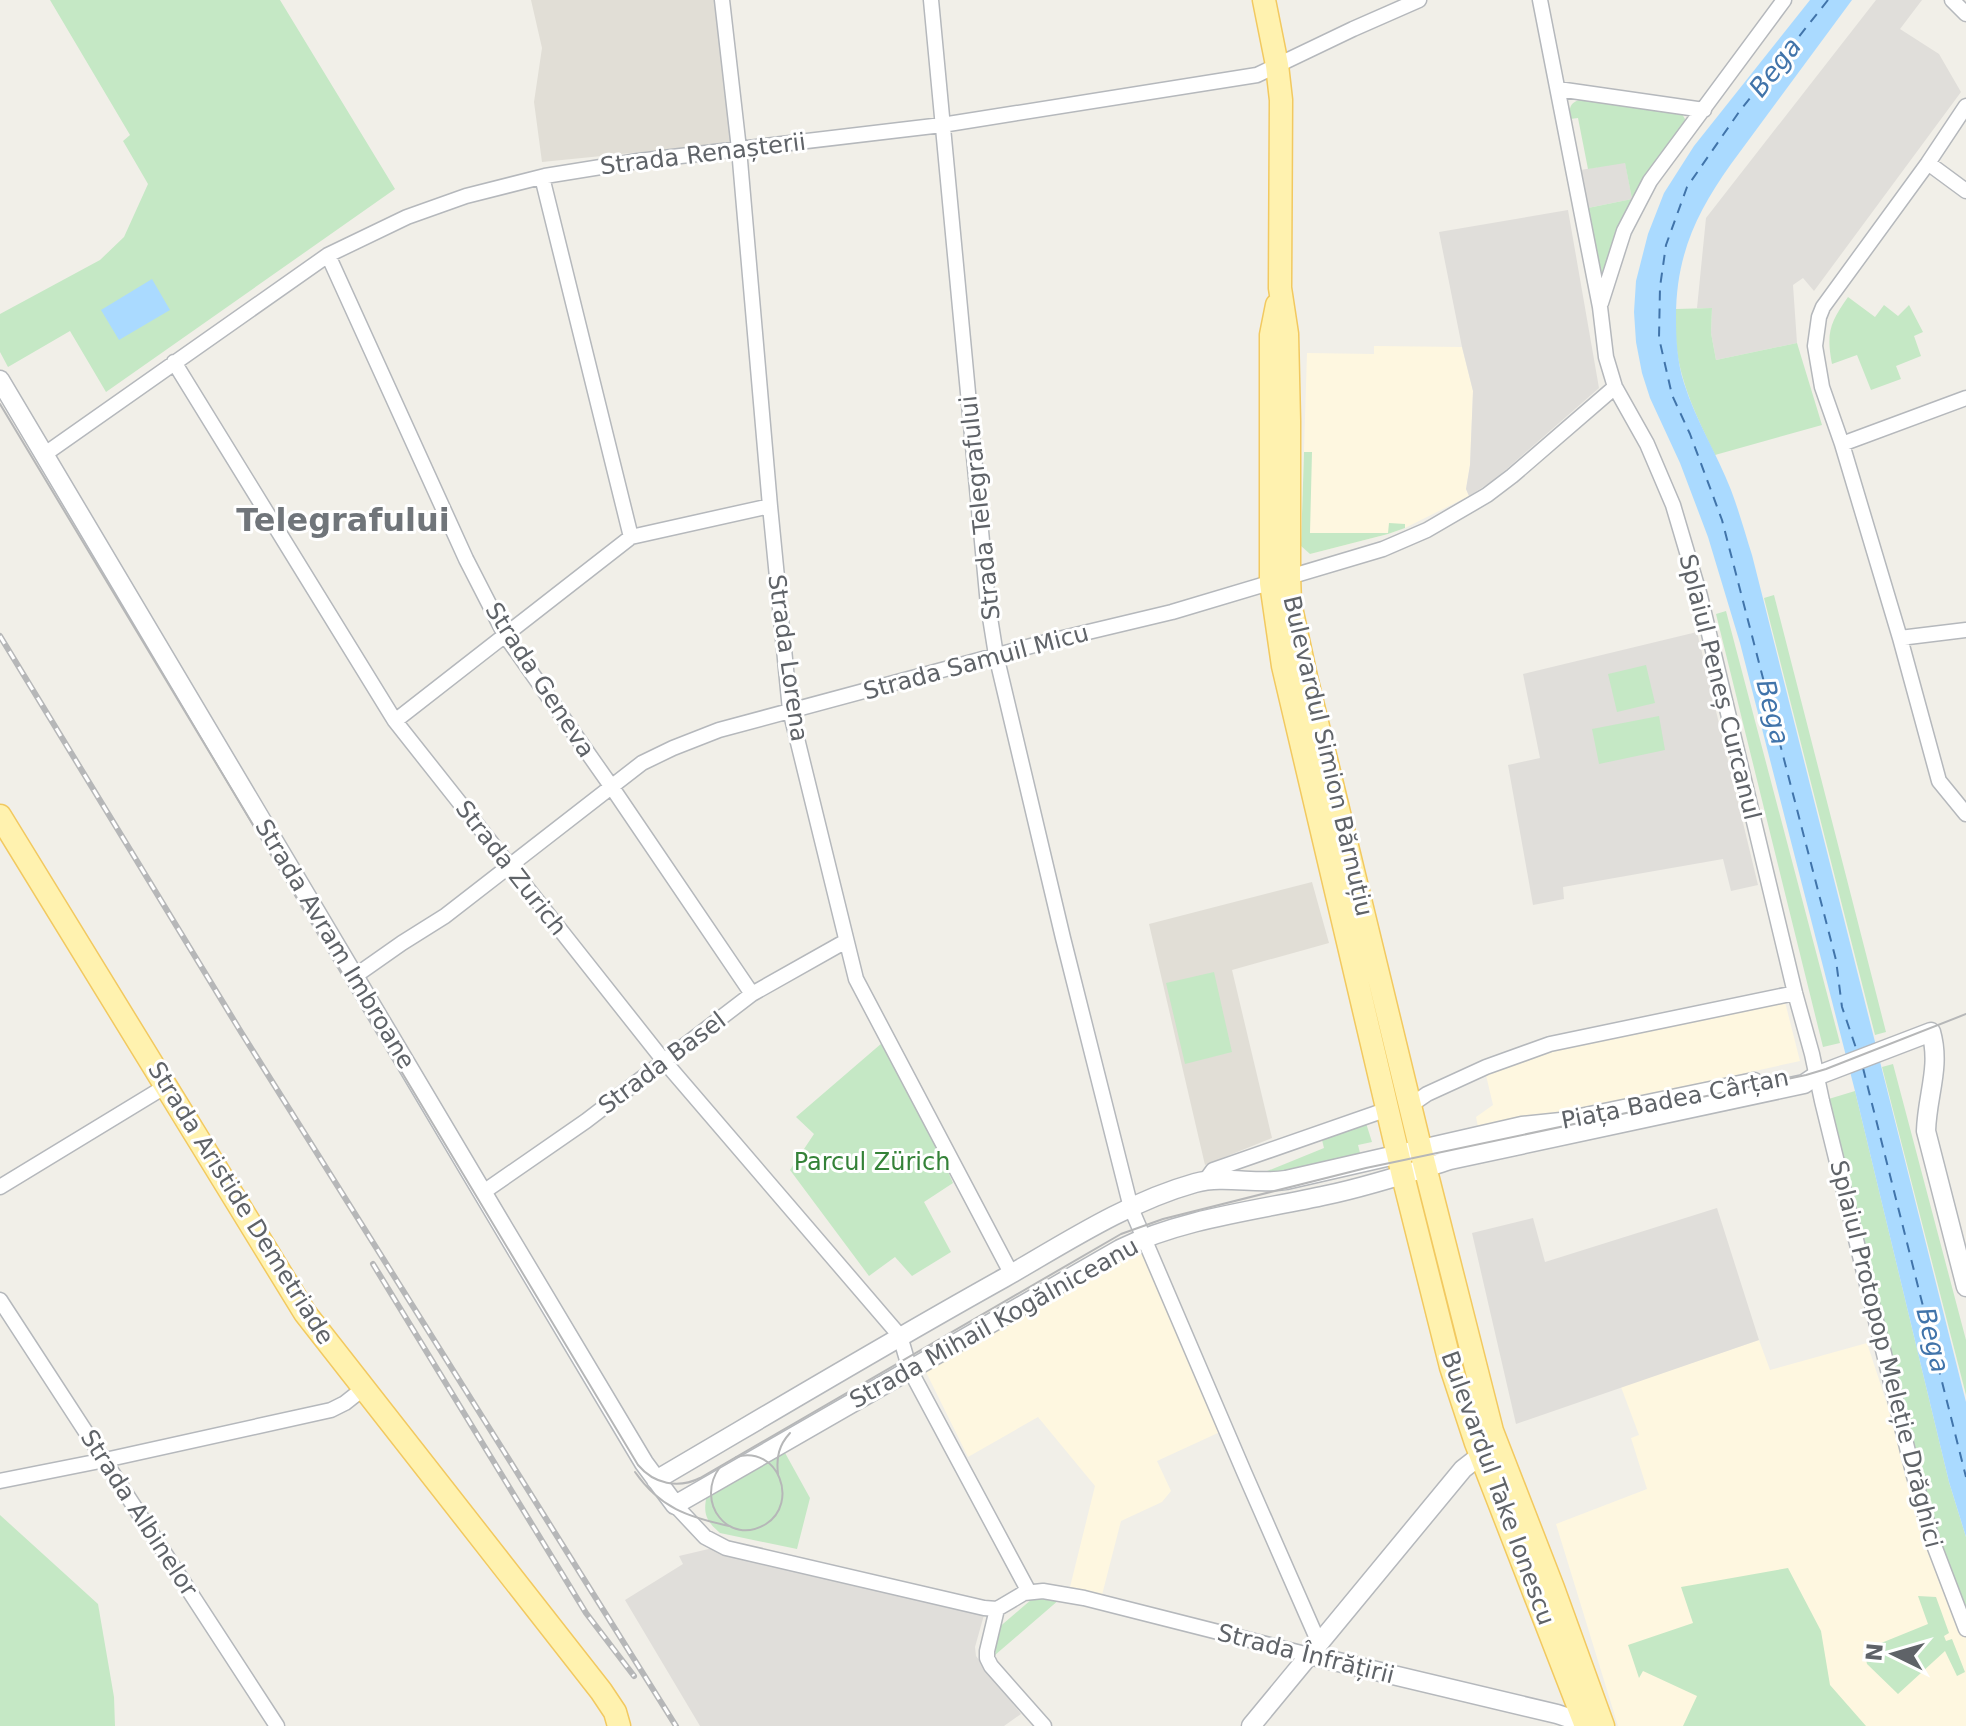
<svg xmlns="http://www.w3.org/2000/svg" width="1966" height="1726" viewBox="0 0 1966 1726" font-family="'DejaVu Sans',sans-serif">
  <rect width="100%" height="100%" fill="#f1efe8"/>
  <path fill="#fef7e0" d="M1374,346L1462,347L1473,391L1470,465L1466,489L1469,496L1405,528L1388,534L1310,554L1301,546L1307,353L1374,354Z
    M1784,998L1800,1061L1479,1132L1476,1117L1493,1105L1485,1071L1554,1046Z
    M1140,1247L1220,1432L1157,1461L1171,1491L1162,1502L1121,1521L1102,1595L1070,1587L1095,1486L1038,1417L968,1457L926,1372Z
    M1759,1340L1770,1370L1867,1343L1911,1477L1944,1584L1966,1638V1726H1618L1556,1524L1647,1489L1631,1438L1639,1435L1621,1387Z"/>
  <path fill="#e0deda" d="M1876,0H1922L1900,29L1939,54L1961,92L1814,291L1803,278L1793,285L1797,343L1716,360L1711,333L1712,308H1697L1706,218Z
    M1625,162L1632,199L1588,208L1581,170Z
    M1568,210L1599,388L1494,480L1469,496L1466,489L1470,465L1473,391L1462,347L1439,232Z
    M1697,632L1758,885L1731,891L1723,859L1563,887L1564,899L1533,905L1508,765L1540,758L1523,674Z
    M1717,1208L1759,1340L1516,1424L1472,1233L1533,1218L1545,1262Z
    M713,1548L984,1615L975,1647L976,1656L1021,1714L1004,1726H700L625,1600L683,1564L679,1556Z"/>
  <path fill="#e1ded6" d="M531,0H715L731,143L542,162L534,102L542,48Z
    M1312,882L1329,943L1232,970L1272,1138L1205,1165L1149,924Z"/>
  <path fill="#c5e8c5" d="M50,0H280L395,189L106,392L70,331L8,367L0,352V314L100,260L124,237L148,184L123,141L130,135Z
    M1579,100L1682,114L1685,119L1684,126L1651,170L1632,199L1605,273L1600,274L1588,208L1632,199L1625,163L1588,169L1578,118L1570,119C1569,110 1569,103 1579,100Z
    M1848,297L1875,317L1884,305L1898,316L1909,305L1923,332L1914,336L1921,356L1896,366L1901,379L1871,390L1857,355L1832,364C1826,332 1830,323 1848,297Z
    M1712,308L1711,333L1716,360L1797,343L1822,425L1715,455C1698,419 1679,382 1676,341C1675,330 1676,320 1676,309Z
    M1304,452H1312L1310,533H1388L1389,523L1405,524V528L1388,534L1310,554L1301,546Z
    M1774,595L1886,1032L1875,1035L1764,598Z
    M1726,611L1840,1043L1823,1047L1716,614Z
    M1646,665L1655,703L1617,712L1608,674Z
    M1659,716L1665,750L1599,764L1592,729Z
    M1214,972L1232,1052L1185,1064L1166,983Z
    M882,1043L935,1142L953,1183L924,1202L951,1252L912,1276L895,1257L869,1276L790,1170L814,1134L796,1117Z
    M1893,1064L1966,1340V1395L1882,1067Z
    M1855,1091L1949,1482L1966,1537V1629L1952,1595L1822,1101Z
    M1366,1123L1372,1142L1358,1145L1360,1153L1344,1157L1345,1163L1250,1178L1324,1148L1322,1140Z
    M784,1451L810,1498L797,1549L720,1533C705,1520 703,1513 707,1494Z
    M0,1515L98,1604L114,1697L115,1726H0Z
    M1788,1568L1821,1631L1830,1685L1866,1726H1683L1697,1696L1643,1671L1639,1678L1628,1645L1693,1623L1681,1587Z
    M1039,1595L1060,1599L995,1655L997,1629L1032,1599Z
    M1918,1596L1936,1597L1949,1633L1944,1636L1946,1641L1952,1639L1965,1672L1957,1676L1945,1651L1898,1694L1867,1664L1864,1650L1928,1624Z"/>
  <path fill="#aadaff" d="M1810,0H1852L1731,164C1696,213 1676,256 1676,317C1676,339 1677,361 1684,383C1696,421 1717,454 1731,490C1739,511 1745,533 1752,555L1966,1402V1537L1949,1482L1855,1091L1740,643L1708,537L1680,463L1650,398L1642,373L1636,342L1634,312L1636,281L1648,234L1664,193L1694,146Z
    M152,279L170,310L119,340L101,310Z"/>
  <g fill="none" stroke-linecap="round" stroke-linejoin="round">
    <path stroke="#4174aa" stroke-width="2" stroke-dasharray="10 8" stroke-linecap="butt" d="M1828,0L1739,112L1687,187L1666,245L1660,287L1659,338L1672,395L1690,434L1722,520L1836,960L1842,1007L1857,1051
      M1863,1068L1966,1477"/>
    <g stroke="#b5b8bc" stroke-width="17">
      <path id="minor" d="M722,0L739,149L770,506L790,710L856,979L1011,1273
        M931,0L988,605L996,655L1063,938L1131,1208L1244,1472L1319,1643
        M1540,0L1600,307L1606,357L1615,387L1647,444L1673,505L1700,596L1795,993L1812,1054L1822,1101L1914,1476L1932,1540L1966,1629
        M1952,0L1966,14
        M1558,89L1704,110
        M1966,106L1928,163L1823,307L1819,317L1815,346L1822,387L1842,444L1900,638L1939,781L1966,814
        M1928,163L1966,191
        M542,177L631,537
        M328,255L466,559L505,635L611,786L752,994
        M1601,303L1624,231L1650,181L1784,0
        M174,362L395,721L664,1061L900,1336L910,1370L1029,1592
        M1842,444L1966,398
        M45,454L328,255L407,217L466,196L545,176L638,161L942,125L1257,75L1353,29L1419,0
        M1900,638L1966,630
        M395,721L631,537L770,506
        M355,976L402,943L445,916L642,763L673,748L719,730L1042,643L1172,612L1383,549L1427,530L1487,495L1512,476L1615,387
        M1411,1105L1427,1094L1486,1067L1550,1044L1795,993
        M1205,1181L1213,1170L1388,1109
        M0,1187L166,1086
        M482,1193L586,1121L752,994L846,941
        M0,1300L277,1726
        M0,1481L105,1460L331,1410L345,1403L364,1388
        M675,1505L705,1537L726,1548L984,1608L997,1609
        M1044,1726L991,1666L987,1658V1651L997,1609L1024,1593L1043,1591L1084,1598L1309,1655"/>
    </g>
    <g stroke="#b5b8bc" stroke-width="21">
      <path id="tertiary" d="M0,380L503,1227L644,1463L675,1505L1120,1249C1183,1218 1260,1210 1327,1195C1370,1186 1409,1173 1450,1160L1804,1084L1816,1076L1931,1032C1941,1067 1927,1095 1926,1131L1966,1287
        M656,1480C772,1412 887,1343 1004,1278C1065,1243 1127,1202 1195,1183C1225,1175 1256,1185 1286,1180L1522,1126L1561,1122L1754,1082
        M1309,1655L1557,1714L1569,1718L1581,1726
        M1251,1726L1463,1469L1481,1455L1492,1452"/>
    </g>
    <g stroke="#f2c960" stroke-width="25">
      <path id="primary" d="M1264,0L1277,65L1281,100L1280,288L1287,334L1289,421V576L1290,603L1306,677L1423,1159L1492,1431L1553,1588L1603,1726
        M1277,305L1271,335V583L1283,666L1404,1180L1451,1367L1476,1443L1586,1726
        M0,816L305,1313L601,1691L615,1712L619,1726"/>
    </g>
    <use href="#minor" stroke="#fff" stroke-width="14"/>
    <use href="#tertiary" stroke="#fff" stroke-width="18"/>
    <use href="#primary" stroke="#fff2af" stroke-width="22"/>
    <path stroke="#b6b7b8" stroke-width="2" d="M0,404L638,1465C654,1484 678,1489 700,1478L1121,1234L1163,1219L1366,1168L1806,1075L1826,1069L1966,1014
      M720,1467C694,1502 729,1547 766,1524C799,1503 779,1445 736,1457
      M635,1472C660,1508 688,1517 729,1526
      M778,1474C776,1457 779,1445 790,1433"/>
    <g stroke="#b6b7b8" stroke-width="6">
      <path id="rail" d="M0,636L241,1032L676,1726
        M373,1264L586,1613L634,1676"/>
    </g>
    <use href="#rail" stroke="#fff" stroke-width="3" stroke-dasharray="9" stroke-linecap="butt"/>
  </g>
  <g text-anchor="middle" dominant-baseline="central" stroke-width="6" stroke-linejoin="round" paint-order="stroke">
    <g font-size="24" fill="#5f6368" stroke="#fff">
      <text transform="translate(703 154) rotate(-7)">Strada Renașterii</text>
      <text transform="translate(980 508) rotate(-96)">Strada Telegrafului</text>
      <text transform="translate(788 658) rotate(82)">Strada Lorena</text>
      <text transform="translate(976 662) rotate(-15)">Strada Samuil Micu</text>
      <text transform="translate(540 680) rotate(57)">Strada Geneva</text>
      <text transform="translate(1720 687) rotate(76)">Splaiul Peneș Curcanul</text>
      <text transform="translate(1328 756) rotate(77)">Bulevardul Simion Bărnuțiu</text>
      <text transform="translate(511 868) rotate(52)">Strada Zurich</text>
      <text transform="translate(335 944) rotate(59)">Strada Avram Imbroane</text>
      <text transform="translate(662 1063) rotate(-37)">Strada Basel</text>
      <text transform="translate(1675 1099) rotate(-11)">Piața Badea Cârțan</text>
      <text transform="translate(241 1203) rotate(58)">Strada Aristide Demetriade</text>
      <text transform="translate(994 1323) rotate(-29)">Strada Mihail Kogălniceanu</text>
      <text transform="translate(1886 1354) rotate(76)">Splaiul Protopop Meleție Drăghici</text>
      <text transform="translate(1498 1488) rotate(70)">Bulevardul Take Ionescu</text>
      <text transform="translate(139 1513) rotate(57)">Strada Albinelor</text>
      <text transform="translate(1306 1654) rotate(14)">Strada Înfrățirii</text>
    </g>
    <g font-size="24" fill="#348238" stroke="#fff">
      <text x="872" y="1162">Parcul Zürich</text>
    </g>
    <g font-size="26" font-style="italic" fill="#4174aa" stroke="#fff">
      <text transform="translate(1775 67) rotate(-52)">Bega</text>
      <text transform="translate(1773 712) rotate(76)">Bega</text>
      <text transform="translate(1933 1340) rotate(76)">Bega</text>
    </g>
    <g font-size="32" font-weight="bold" fill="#70757a" stroke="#fff">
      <text x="343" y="520">Telegrafului</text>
    </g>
  </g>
  <g transform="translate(1894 1654) rotate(275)" stroke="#ffffff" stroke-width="6" paint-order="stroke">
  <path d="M0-6L14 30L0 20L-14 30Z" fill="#5f6368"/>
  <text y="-12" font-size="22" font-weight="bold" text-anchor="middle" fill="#5f6368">N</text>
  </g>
</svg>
